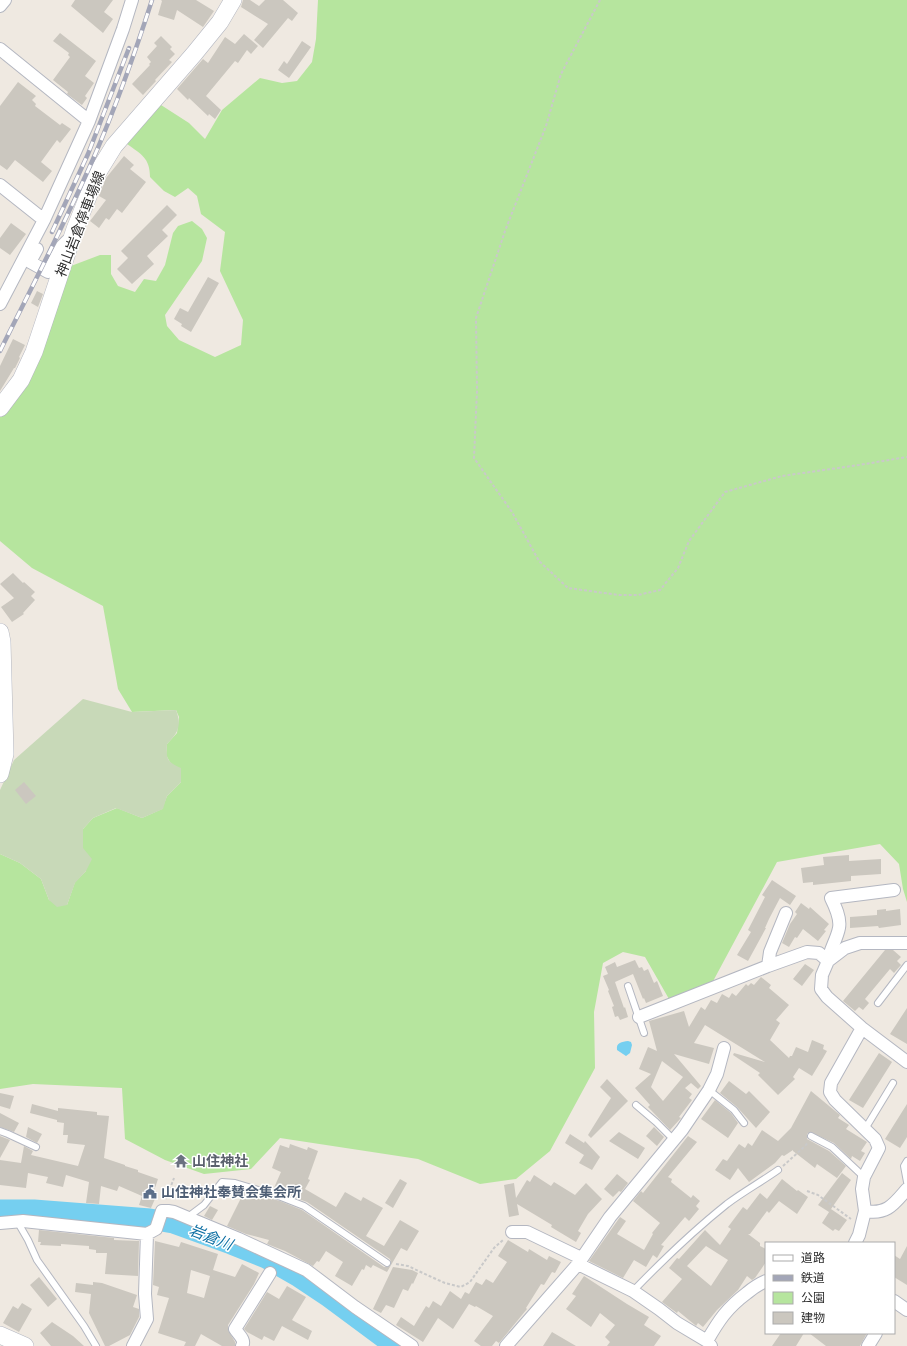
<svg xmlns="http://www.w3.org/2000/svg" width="907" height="1346" viewBox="0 0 907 1346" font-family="'PT Sans Narrow','Noto Sans JP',sans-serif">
  <rect width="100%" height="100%" fill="#efe9e1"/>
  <path fill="#b6e59e" d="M318,0H907V902L903,889L899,864L880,844L777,862L711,985L669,999L645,957L623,952L603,963L594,1012L595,1068L550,1151L516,1179L480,1184L418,1159L280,1138L251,1169L204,1174L165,1160L125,1139L122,1088L33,1084L0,1089V854L20,863L41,879L49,900L67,905L75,882L86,871L83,849V829L93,818L117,808L142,818L162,809L167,796L181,782L166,755L167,744L177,733L179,717L176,710L132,712L118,689L103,606L32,568L0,541V414L71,266L100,255H111V274L118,286L135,292L144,279L156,281L165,265L173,233L178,226L192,221L202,229L207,238L202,261L165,315L167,326L179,340L215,357L241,345L243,320L220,271L225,232L201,214L197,196L188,188L175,197L164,191L150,177C150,158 141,154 127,144L131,135L144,116L161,105L189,123L205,139L222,110L260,78L282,83L297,81L312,62L316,39Z"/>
  <path fill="#c8d9b8" d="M83,699L132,712L176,710C182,726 178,733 167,744C166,759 167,762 181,768V782L167,796L163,809L142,818L116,808L93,818L83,829V848L92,859L86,871L75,883L67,905L57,907L49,900L41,879L20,863L0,854V790L14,760Z"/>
  <path fill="#75cff0" d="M628,1041L631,1042L632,1045L630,1053L626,1056L617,1050C616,1042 622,1042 628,1041Z"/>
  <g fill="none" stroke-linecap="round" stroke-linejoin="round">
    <path stroke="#75cff0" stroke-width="21" d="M0,1210H34L150,1219L173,1223L231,1244L266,1258L299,1277L329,1297L395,1346"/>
  </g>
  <path fill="#cbc7bf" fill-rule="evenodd" d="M75,0H113L104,12L113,19L103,33L71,6Z
    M161,0H196L214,11L203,27L177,10L174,20L158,15L162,1Z
    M243,0H250L259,6L265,0H283L298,13L292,21L288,18L263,48L254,40L268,24L241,7Z
    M60,33L96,61L85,76L94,83L85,96L87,98L82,105L67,94L68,92L53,80L70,57L68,55L69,53L53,41Z
    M244,34L258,46L251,54L247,50L238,63L235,61L206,96L221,110L215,119L209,114L208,116L189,98L188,100L177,89L203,59L208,63L225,37L235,44Z
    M161,36L172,47L170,49L175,54L169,60L172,62L155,80L156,81L143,95L132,84L150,65L149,64L151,62L147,57L157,46L154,43Z
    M302,41L311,47L289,78L278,70L284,61L287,64Z
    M18,82L36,96L32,100L36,104L35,106L60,125L62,123L71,129L60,143L57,140L41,162L52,171L43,182L15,160L7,170L0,165V106Z
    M124,156L134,165L130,169L146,182L122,213L117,209L109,220L106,218L99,228L90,221L106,200L99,196L106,178Z
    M167,205L177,215L162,230L168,236L147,256L154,264L132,284L117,269L128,258L121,251Z
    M11,223L26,234L10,255L0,248V238Z
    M208,277L219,283L191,332L181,326L182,324L174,319L180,308L188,312Z
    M37,291L43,294L38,307L31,303Z
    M13,339L25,345L19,357L20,358L15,368H14L0,391V366Z
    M13,573L23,583L24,582L35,592L31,596L35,600L23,613L24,614L12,622L1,607L14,598L0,584Z
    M24,782L36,796L26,804L15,790Z
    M849,855V861L881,859V874L851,876V881L813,885V882L803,883L801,868L824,865L823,857Z
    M772,880L796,896L790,905L780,898L769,919L765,928H766L748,961L737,955L751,932L748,930L765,897L762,895Z
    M801,903L809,909L810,907L829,924L824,930L826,931L818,941L803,929L797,938L795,937L789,947L782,943L790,924L797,914L795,912Z
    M886,909V911L900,909L901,925L879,928L878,926L850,928V917L877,915V910Z
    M885,950H893L901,957L897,961L901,965L894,973L890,969L865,999L869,1003L863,1010L859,1007L855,1011L843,1001Z
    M635,960L639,968L642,967L644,971L648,969L654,983L657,981L663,996L646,1003L644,998L643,999L633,974L615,982L624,1008L625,1007L628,1017L620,1020L618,1016L615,1017L612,1007L614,1006L608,991L609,990L603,976L608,974L605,967L615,962L617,967Z
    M805,964L814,970L802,986L793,979Z
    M761,977L771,985L769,988L789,1005L776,1020L780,1023L770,1040L789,1058L790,1056H792L796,1047L808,1052L812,1040L824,1045L823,1049L827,1051L823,1058L812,1076L799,1068L793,1077L795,1079L778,1095L758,1075L760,1073L733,1055L734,1053L765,1062L705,1025L694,1043L714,1048L709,1064L674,1054L701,1086L698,1089L691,1083L685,1088L692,1094L689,1098L692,1100L679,1117L681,1118L670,1130L648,1107L650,1105L635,1088L651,1074L639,1069L648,1047L657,1051L649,1021L684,1011L689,1027L701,1007L705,1010L711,1000L717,1003L722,994L729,998L732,993L736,996L746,984L748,986L751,983L754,985ZM662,1061L683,1077L663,1101L651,1087Z
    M907,1008V1044L890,1034Z
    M879,1053L892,1062L863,1108L849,1100Z
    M607,1079L628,1101L591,1138L588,1135L611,1098L600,1087Z
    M729,1081L746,1094L749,1091L770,1112L756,1128L737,1107L720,1093Z
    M811,1091L840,1115L838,1118L849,1125L846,1129L867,1142L861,1151L865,1153L860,1161L852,1156L851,1159L834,1143L810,1132L807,1134V1139L829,1151L846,1166L837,1178L817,1164L815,1168L793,1151V1150L784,1156L782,1155L775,1163L749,1182L738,1168L730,1180L715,1170L723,1159L727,1161L739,1144L745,1148L748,1143L752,1146L762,1130L778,1141L791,1128Z
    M0,1093L14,1096L10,1109L0,1106Z
    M715,1100L731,1113L738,1123L728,1138L701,1119Z
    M32,1104L58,1111V1108L97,1112V1115L109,1116L104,1158L125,1165V1166L138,1170V1172L158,1179L154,1191L158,1192L151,1208L139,1205L142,1196L119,1186L117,1191L101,1186L99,1204L86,1203L89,1182L66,1175L63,1187L46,1183L48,1177L28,1173L26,1188L0,1185V1160L21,1163L24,1146L33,1151L31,1155L78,1166L85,1145L67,1143L68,1135H63L64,1123L57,1122V1120L30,1113Z
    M907,1104V1137L900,1148L885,1139Z
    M0,1113L19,1123L14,1132L0,1127Z
    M28,1127L42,1134L37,1143L26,1137Z
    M654,1127L664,1137L657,1146L646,1136Z
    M619,1132L645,1148L638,1159L609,1141Z
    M570,1134L584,1143L585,1141L600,1157L592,1170L579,1163L584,1155L565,1143Z
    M0,1136L10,1140L0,1158Z
    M688,1136L697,1142L668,1177L672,1179L671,1182L691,1198L693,1195L700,1201L696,1206L699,1209L689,1221L685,1217L661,1245L664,1246L657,1258L653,1255L646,1267L634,1260L623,1278L589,1261L620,1217L626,1221L617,1234L644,1250L653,1234L652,1233L660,1223L633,1201L641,1191L643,1193Z
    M290,1144L307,1150L308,1147L318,1151L308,1179L310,1180L305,1189L336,1207L345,1192L361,1201L363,1197L383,1208L366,1236L384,1246L400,1220L419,1231L407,1251L401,1248L387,1272L373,1265L371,1268L366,1265L364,1270L362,1269L352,1286L335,1276L343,1262L326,1251L319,1262L317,1261L313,1266L285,1251L267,1244L269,1240L246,1234L227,1226L244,1192L251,1193L280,1201L302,1210L384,1267H387L390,1266L391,1263L390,1259L307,1202L273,1190L281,1172L272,1168L280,1145L289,1148Z
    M842,1173L851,1180L829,1212L818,1205Z
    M617,1174L628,1183L621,1192L619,1191L613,1197L604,1189Z
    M534,1175L551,1186L554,1182L575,1195L586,1183L602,1199L588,1214L578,1231L581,1233L576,1242L551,1227L552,1225L517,1204L519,1215L509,1217L504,1185L514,1183L516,1198L527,1180L530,1182Z
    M400,1179L407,1183L393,1208L385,1203Z
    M782,1179L797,1191L798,1190L808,1197L797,1214L779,1201L769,1213L767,1211L750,1234H748L760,1243V1246L766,1249V1262L755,1278L752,1280L747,1276L738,1290L717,1310L703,1327L698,1323L696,1326L695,1325L678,1311L677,1313L662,1302L682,1279L669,1268L677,1258L679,1259L705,1230L720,1245L731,1229L728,1227L743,1207L747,1210L760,1193L767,1199ZM706,1246L728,1260L711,1286L687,1266Z
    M210,1206L218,1210L212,1220L204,1216Z
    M831,1209L847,1220L839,1231L835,1229L833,1231L822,1223Z
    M39,1230L114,1238V1240L139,1241L138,1276L105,1274L107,1253H96V1250L89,1249V1246L61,1244V1246L40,1245L41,1242H38Z
    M508,1240L528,1252L529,1249L547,1260L549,1256L561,1262L555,1273L552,1272L544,1285L541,1284L526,1308L527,1309L499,1343L496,1341L492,1346H481L474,1341L493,1316L476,1306L475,1307L469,1304L453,1329L438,1318L423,1342L396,1325L401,1317L414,1326L426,1306L429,1308L433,1301L441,1306L450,1291L461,1299L465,1292L469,1294L476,1282L482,1285L486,1279L493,1283L507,1262L498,1256Z
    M155,1241L179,1247L181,1242L218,1254L213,1270L235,1277L242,1264L259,1273L254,1284L228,1325V1330L235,1342V1346H222L201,1334L195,1346H184L186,1342L158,1333L169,1298L157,1295L159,1287L153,1285ZM191,1270L210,1276L204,1298L187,1293Z
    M907,1246V1285L894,1277V1255L900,1259Z
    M393,1267L412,1270L418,1273L413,1284L412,1283L408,1291L403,1289L394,1308L386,1305L381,1313L373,1309Z
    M584,1276L627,1304L649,1317L644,1325L661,1336L654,1346H607L610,1342L605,1337L615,1325L600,1313L591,1327L566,1309L576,1296L572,1294Z
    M39,1277L57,1299L48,1307L30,1285Z
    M93,1282L102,1283L137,1295L133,1307L139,1309V1317L130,1335L109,1346H105L89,1313L91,1294L75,1292L76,1283L93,1285Z
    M287,1286L306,1297L292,1320L312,1331L308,1340L282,1326L274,1341L264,1336L262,1340L247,1332L244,1329L267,1292L279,1299Z
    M22,1303L32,1309L19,1332L3,1323L13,1306L18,1309Z
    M52,1322L73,1336L84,1346H51L40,1333Z
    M552,1332L576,1346H543Z
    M781,1333H804L796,1346H772Z
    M809,1333H867L860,1346H826Z"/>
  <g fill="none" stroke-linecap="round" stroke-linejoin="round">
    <g stroke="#b4b7c1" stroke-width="8">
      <path id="lane" d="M628,986L644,1033
        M878,1003L907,965
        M709,1090L734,1110L744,1123
        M636,1105L656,1122L674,1140
        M865,1129L893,1083
        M0,1131L8,1134L36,1147
        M811,1136L832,1147L864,1177
        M907,1161L904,1166L907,1182
        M188,1217L204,1205L222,1182L235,1183L281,1197L304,1206L387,1263
        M17,1221L28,1240L37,1260L84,1326L96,1346
        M633,1291C663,1260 693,1231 727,1204C743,1192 761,1182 778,1170"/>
    </g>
    <g stroke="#b4b7c1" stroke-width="14">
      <path id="street" d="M0,6L5,0
        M0,49L89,121
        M0,185L44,220
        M37,249L30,262L48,272L62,246L67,241
        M0,304L44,220L89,121L123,29L132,0
        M907,943H860L845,948L828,961L822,975L821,989L827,997L862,1028L907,1062
        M828,961C830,949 837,939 839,928C841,918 835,906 831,898L894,890
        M768,966L770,952L786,913
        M639,1017L768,966L807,952L819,953L828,961
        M865,1211C887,1215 894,1204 907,1189
        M0,1223L23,1221L147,1234L156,1229L162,1211H168L174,1212L239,1239L306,1270L355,1307L412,1346
        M512,1232H527L581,1258
        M855,1243L859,1235L865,1211L862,1189L864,1177L879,1148L875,1139L835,1100L830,1092L831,1083L862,1028
        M578,1264L633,1291L659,1309L677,1323L707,1341L711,1346
        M894,1301L907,1310
        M707,1341C719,1320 727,1308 747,1293C753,1288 759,1284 766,1281
        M133,1346L147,1319L145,1294L147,1234
        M242,1346C246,1340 238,1334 235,1329L270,1273
        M506,1346L578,1264L610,1217L682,1130L709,1090L717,1074L724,1048
        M868,1346L876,1333"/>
    </g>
    <g stroke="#b4b7c1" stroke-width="18">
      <path id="secondary" d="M0,408L21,380L34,352L75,229L98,172L114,146L194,54L220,22L233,0
        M0,632L2,642L5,754L0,774
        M0,1335L25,1346"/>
    </g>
    <path stroke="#c9c9c9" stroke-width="2" stroke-dasharray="3 2" stroke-linecap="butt" d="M600,0L561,74L546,126L505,231L476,318L477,391L474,458L512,512L539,561L568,588L619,595H638L660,590L678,568L689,541L725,492L782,476L859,465L907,457
      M783,1166L805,1146L808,1142
      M807,1191L818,1195L851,1219
      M166,1199L174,1178
      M396,1264L408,1266L427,1275L445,1283L461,1287L470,1282L494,1248L503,1240"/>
    <use href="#lane" stroke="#fff" stroke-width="6"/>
    <use href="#street" stroke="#fff" stroke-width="12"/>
    <use href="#secondary" stroke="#fff" stroke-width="17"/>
    <g stroke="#a3a6b8" stroke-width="4.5">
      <path id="rail" d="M52,232L88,154L129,48
        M0,351C32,287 65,223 94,157C116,106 135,53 152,0"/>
    </g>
    <use href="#rail" stroke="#fff" stroke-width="3" stroke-dasharray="9" stroke-linecap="butt"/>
  </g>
  <defs>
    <g id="temple-bare" transform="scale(1.08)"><path d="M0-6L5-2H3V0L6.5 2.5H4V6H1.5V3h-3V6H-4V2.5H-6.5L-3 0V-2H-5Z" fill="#6b7280" stroke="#fff" stroke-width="2.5" paint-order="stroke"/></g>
    <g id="civic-bare" transform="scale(1.08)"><path d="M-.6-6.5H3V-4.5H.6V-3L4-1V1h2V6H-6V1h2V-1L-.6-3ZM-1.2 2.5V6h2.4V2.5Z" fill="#5c6f8a" stroke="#fff" stroke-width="2.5" paint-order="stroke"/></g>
  </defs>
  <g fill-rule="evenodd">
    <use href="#temple-bare" x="181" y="1161"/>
    <use href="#civic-bare" x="150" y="1192"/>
  </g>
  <g text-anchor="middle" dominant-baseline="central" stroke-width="3" stroke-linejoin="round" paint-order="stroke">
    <g font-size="14" fill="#2e2e2e" stroke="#fff">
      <text transform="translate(80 224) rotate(-69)">神山岩倉停車場線</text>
    </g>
    <g font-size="14" font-weight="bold" fill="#5b616d" stroke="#fff" text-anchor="start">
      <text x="192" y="1161">山住神社</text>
    </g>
    <g font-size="14" font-weight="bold" fill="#4e5e75" stroke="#fff" text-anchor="start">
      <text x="161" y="1192">山住神社奉賛会集会所</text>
    </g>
    <g font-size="15" font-style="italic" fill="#0d6fa3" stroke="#fff">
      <text transform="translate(211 1237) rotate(21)">岩倉川</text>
    </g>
  </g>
  <rect x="765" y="1242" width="130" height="92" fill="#ffffff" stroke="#ababab"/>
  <rect x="773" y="1255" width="20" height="6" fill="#ffffff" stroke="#ababab"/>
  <text x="801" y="1262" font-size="12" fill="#2e2e2e">道路</text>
  <rect x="773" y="1275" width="20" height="6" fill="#a3a6b8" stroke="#ababab"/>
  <text x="801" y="1282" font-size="12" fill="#2e2e2e">鉄道</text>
  <rect x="773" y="1292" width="20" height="12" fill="#b6e59e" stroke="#ababab"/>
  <text x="801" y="1302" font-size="12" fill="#2e2e2e">公園</text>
  <rect x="773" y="1312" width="20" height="12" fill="#cbc7bf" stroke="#ababab"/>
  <text x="801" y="1322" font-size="12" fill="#2e2e2e">建物</text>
</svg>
